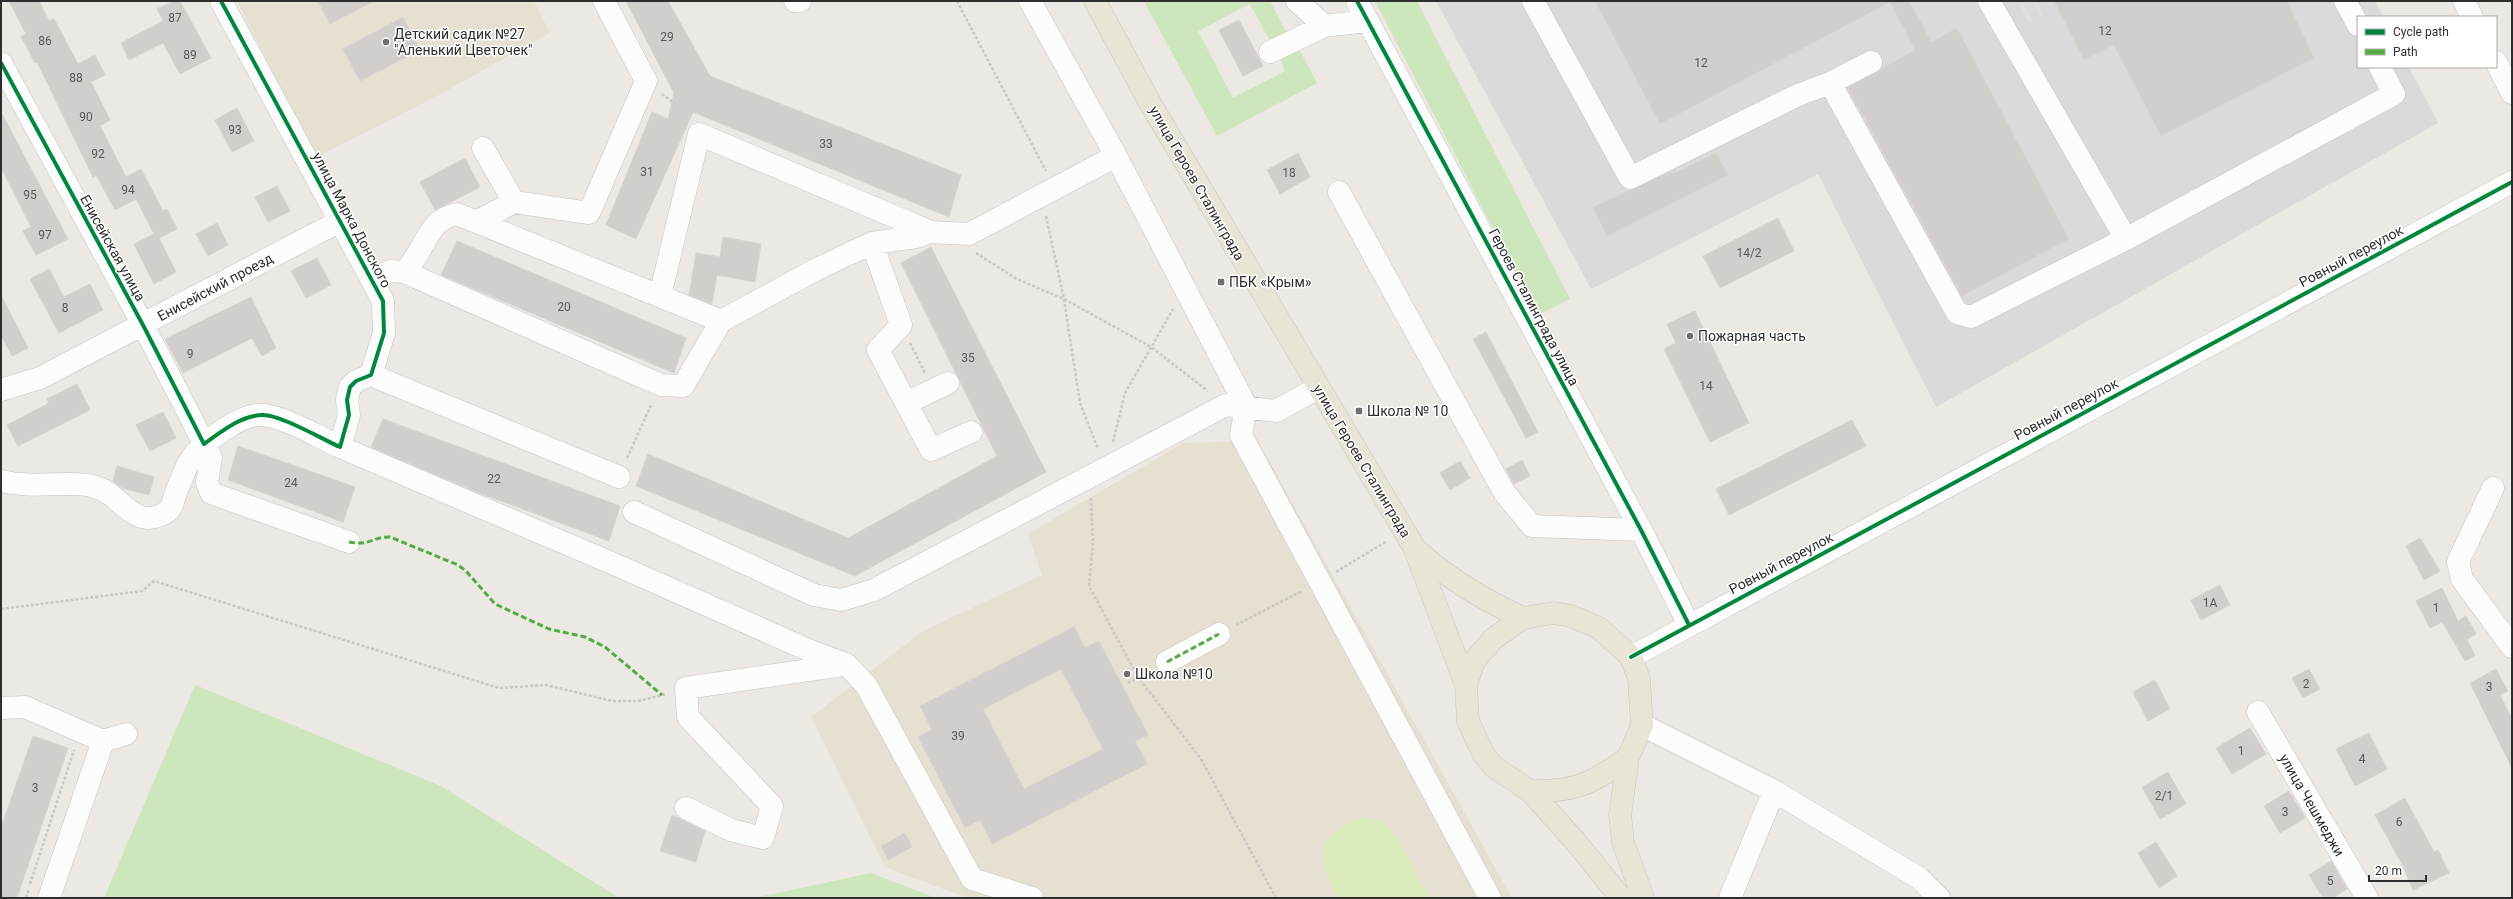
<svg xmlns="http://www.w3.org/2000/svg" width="2513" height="899" viewBox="0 0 2513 899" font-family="Roboto,sans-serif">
  <rect width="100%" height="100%" fill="#ece8e4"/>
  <path fill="#dcd9db" d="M1436,1H2375L2383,17H2358V67H2409L2438,123L1936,407L1818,174L1591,289Z"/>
  <path fill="#e6e0d3" d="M237,1H534L550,33L439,95L315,158Z
    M1258,441L1512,898H967L885,867L811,717L923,631L1042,575L1028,534L1183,443Z"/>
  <path fill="#cee6be" d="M1144,1H1270L1287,34L1270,41L1250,4L1198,31L1233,98L1285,71L1279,57L1298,47L1317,83L1217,136Z
    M1375,1H1417L1570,299L1538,315Z
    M195,685L441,786L619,898H104Z
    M871,873L936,898H754Z"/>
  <path fill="#d9eabb" d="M1365,817L1382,822L1396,836L1429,898H1338C1317,858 1315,831 1365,817Z"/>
  <path fill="#d1cecb" stroke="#d7d4d0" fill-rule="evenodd" d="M9,1H39L49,21L54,19L78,64L95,55L105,75L91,82L110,120L100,126L126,177L141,169L163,211L167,209L177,229L159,238L176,272L154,284L134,244L154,234L136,199L115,210L96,175L93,177L37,62L35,63L21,36L26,34Z
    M174,1H180L211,58L180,74L163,43L129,60L121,43L163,21L157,9Z
    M318,1H374L330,24Z
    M626,1H668L710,76L961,175L949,217L693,112L636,239L606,225L652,112L668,119L674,93Z
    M1595,1H1909L1932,42L1957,28L2069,239L1962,296L1848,88L1915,50L1890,2L1660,124Z
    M2054,1H2287L2314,58L2161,136L2114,45L2084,60Z
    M403,17L420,50L360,81L343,49Z
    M1239,20L1263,66L1243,76L1219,30Z
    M237,108L254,141L232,152L215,120Z
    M1,112L68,239L36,255L23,231L31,227L1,167Z
    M1298,153L1310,177L1280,194L1267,170Z
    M1716,153L1728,175L1607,236L1593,207L1671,172L1672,174Z
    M465,158L480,187L435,210L420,182Z
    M277,186L290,211L268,222L255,197Z
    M1778,218L1794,251L1720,288L1703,256Z
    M217,223L228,245L208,256L196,234Z
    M723,237L761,244L755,282L717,275L712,304L689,295L696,253L720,257Z
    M457,241L686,338L674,373L441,275Z
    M931,247L1046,472L855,576L636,486L648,454L848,538L997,456L901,263Z
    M317,258L331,285L306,298L291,271Z
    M49,269L64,297L90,284L103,310L59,333L30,279Z
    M1,295L28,348L12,356L1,335Z
    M251,297L276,348L262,356L252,338L183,373L165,339Z
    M1695,311L1749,423L1710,442L1664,349L1676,343L1667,324Z
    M1486,332L1538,432L1526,438L1473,339Z
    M77,384L90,410L18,446L7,425L49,403L47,399Z
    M163,412L176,438L150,451L136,425Z
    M383,419L620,506L609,541L477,492L371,447Z
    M1852,420L1866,446L1729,515L1716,489Z
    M238,446L355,487L343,522L228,480Z
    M1522,460L1530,476L1514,484L1506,469Z
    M1460,461L1470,478L1450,490L1440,473Z
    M117,466L154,477L149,495L122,488L113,481Z
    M2420,538L2440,571L2424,580L2406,546Z
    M2220,585L2230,605L2201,620L2191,600Z
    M2442,588L2458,621L2466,616L2476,634L2467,639L2475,656L2465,661L2442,622L2430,628L2416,601Z
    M1074,627L1085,648L1099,641L1148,735L1135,741L1147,764L992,844L980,820L965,828L918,737L932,730L920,706ZM1061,669L1103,749L1024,789L983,709Z
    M2309,669L2320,689L2303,698L2292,678Z
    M2496,669L2508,691L2500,695L2512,719V768L2470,683Z
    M2155,680L2170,709L2148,721L2133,692Z
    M2250,728L2266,754L2232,774L2216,748Z
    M2369,733L2387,769L2355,786L2336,749Z
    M33,736L68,748L17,898H1V828Z
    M2168,772L2186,804L2160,819L2142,787Z
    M2289,791L2305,818L2280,833L2264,806Z
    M2405,798L2434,852L2438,850L2449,873L2413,890L2403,866L2375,815Z
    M672,815L705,831L696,862L660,851Z
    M905,833L912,847L888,860L881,846Z
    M2156,842L2177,876L2159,888L2138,853Z
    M2331,861L2347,889L2333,898H2323L2309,875Z"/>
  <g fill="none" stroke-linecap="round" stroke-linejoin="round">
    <g stroke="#c5c4c5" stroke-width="23">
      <path id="minor" d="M795,1H800
        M1030,1L1116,156L1246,406L1241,435L1490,898
        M1297,1L1324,26L1367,21
        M1357,1L1641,530L1689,625
        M1533,1L1630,178L1798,95L1830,83L1871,62
        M1989,1L2126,239
        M2345,1L2358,25
        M2464,1L2472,17
        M1270,52L1324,26
        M2496,62L2512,93
        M1,63L143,325L211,457L207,483L211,493L349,542
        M1830,83L1957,313L1971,317L2126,239L2394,94L2380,67
        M1339,192L1504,492L1532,526L1641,530
        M514,202L589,213L646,81L604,1
        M478,221L514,202L483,148
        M872,243L901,325L878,350L931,450L971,432
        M404,272L661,385L683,386L721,321
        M372,279L391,271L404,272C425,253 426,219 457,214L721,321L817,269L872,243L917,237L931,232L969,234L1116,156
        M660,296L699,134L931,232
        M371,375L619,477
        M1,390L40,378L340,221
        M906,403L948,383
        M340,447L614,564L813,652L846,664L866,685L972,879L1032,898
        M1,481C8,482 15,484 22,484C46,487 81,479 103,490C120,498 133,523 155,517C176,512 171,502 178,487C182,479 185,469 189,462C201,443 242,412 264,415C290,419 316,436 340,447L349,415L347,400L350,387L356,381L371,375L384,333L383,301L221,1
        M2493,488L2458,562L2462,579L2512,647
        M634,512L814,595L841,600L874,590L1226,405L1276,411L1318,388
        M1631,657L2512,182
        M1167,662L1219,634
        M1,708L25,707L103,741L49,898
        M2258,712L2367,898
        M1642,725L1774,791L1919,878L1939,898
        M103,741L126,734
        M686,808L731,830L763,838L772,806L688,717L686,688L843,665
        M1730,898L1774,791"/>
    </g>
    <g stroke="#c6c5c4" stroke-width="23">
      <path id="major" d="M1095,1L1150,103L1414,547L1466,685
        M1418,551C1449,580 1484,600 1523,618
        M1530,791C1575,792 1591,784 1628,758
        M1621,898L1576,842L1530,791L1494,767L1483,753L1468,721L1466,685L1474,661L1493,639L1523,618L1554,613L1571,616L1599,628L1631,657L1639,679L1642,725L1628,758L1620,815L1623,842L1643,898"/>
    </g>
    <path stroke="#c9c9c8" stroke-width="2.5" stroke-dasharray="3 2" stroke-linecap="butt" d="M957,1L1046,171
      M662,94L675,104
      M1046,216L1064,299L1080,403L1098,449
      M976,253L1017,279L1064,299L1151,347L1208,391
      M910,343L925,373
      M1113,442L1125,393L1173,309
      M627,458L652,403
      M1091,498L1093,542L1089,586L1138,677L1201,759L1276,898
      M1336,572L1387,541
      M1,609L142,591L154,581L499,688L546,685L612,701H639L666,694
      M1236,625L1302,591
      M1128,683L1151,671
      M30,884L74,750
      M26,898L29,889"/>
    <use href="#minor" stroke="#fcfcfb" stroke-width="22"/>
    <use href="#major" stroke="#e8e4d6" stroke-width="22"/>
    <path stroke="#dfdfe1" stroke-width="3" d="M2020,1L2030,21
      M2034,1L2041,14"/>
    <path stroke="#54ab44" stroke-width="3" stroke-dasharray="6 3" stroke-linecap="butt" d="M349,542C371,546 371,537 390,537L458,565L466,571L495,604L549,629L585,637L605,647L662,695
      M1167,662L1219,634"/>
    <g stroke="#fff" stroke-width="6">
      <path id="cycleway" d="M1357,1L1641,530L1689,625
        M1,63L143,325L204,444C221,432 240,416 262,415C279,414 322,439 340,447L349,415L347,400L350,387L356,381L371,375L384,333L383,301L221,1
        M1631,657L2512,182"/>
    </g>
    <use href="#cycleway" stroke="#00873e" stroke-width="4"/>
  </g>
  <g fill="#706f6e" stroke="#fff" stroke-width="1.5">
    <circle cx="386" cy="42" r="4"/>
    <rect x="1217" y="278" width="8" height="8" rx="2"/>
    <circle cx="1690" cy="336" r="4"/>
    <rect x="1355" y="407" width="8" height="8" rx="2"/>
    <circle cx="1127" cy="674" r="4"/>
  </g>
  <g text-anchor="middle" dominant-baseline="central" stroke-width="3" stroke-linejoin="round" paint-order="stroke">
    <g font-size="12" fill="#585857">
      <text x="175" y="18">87</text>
      <text x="2105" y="31">12</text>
      <text x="667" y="37">29</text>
      <text x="45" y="41">86</text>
      <text x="190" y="55">89</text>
      <text x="1701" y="63">12</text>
      <text x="76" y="78">88</text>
      <text x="86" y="117">90</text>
      <text x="235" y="130">93</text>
      <text x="826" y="144">33</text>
      <text x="98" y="154">92</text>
      <text x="647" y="172">31</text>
      <text x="1289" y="173">18</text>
      <text x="128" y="190">94</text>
      <text x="30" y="195">95</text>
      <text x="45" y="235">97</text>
      <text x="1749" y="253">14/2</text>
      <text x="564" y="307">20</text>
      <text x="65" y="308">8</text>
      <text x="190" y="354">9</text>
      <text x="968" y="358">35</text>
      <text x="1706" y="386">14</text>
      <text x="494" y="479">22</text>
      <text x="291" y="483">24</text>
      <text x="2210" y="603">1А</text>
      <text x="2436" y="608">1</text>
      <text x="2306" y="684">2</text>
      <text x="2489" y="687">3</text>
      <text x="958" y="736">39</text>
      <text x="2241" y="751">1</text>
      <text x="2362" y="759">4</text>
      <text x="35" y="788">3</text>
      <text x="2164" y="796">2/1</text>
      <text x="2285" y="812">3</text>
      <text x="2399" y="822">6</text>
      <text x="2330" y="881">5</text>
    </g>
    <g font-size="14" fill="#2e2e2e" stroke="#fff" text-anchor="start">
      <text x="394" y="34">Детский садик №27<tspan x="394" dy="16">"Аленький Цветочек"</tspan></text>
      <text x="1229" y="282">ПБК «Крым»</text>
      <text x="1698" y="336">Пожарная часть</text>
      <text x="1367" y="411">Школа № 10</text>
      <text x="1135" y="674">Школа №10</text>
    </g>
    <g font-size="14" fill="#2e2e2e" stroke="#fff">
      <text transform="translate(1197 183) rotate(60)">улица Героев Сталинграда</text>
      <text transform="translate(352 220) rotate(62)">улица Марка Донского</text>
      <text transform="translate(113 248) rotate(61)">Енисейская улица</text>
      <text transform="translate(2351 256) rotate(-28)">Ровный переулок</text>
      <text transform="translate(215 287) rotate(-28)">Енисейский проезд</text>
      <text transform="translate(1534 307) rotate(62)">Героев Сталинграда улица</text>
      <text transform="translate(2066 409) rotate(-28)">Ровный переулок</text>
      <text transform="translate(1362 461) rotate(59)">улица Героев Сталинграда</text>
      <text transform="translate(1781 563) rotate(-28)">Ровный переулок</text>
      <text transform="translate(2312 805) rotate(60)">улица Чешмеджи</text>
    </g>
  </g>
  <rect width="2513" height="899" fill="none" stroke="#2e2e2e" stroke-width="4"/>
  <rect x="2357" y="16" width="140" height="52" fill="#ffffff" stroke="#ababab"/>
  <rect x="2365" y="29" width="20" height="6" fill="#00873e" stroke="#ababab"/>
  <text x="2393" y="36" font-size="12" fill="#2e2e2e">Cycle path</text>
  <rect x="2365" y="49" width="20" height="6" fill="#54ab44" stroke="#ababab"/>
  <text x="2393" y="56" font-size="12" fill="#2e2e2e">Path</text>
  <path d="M2369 875v6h57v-6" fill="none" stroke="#2e2e2e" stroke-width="2"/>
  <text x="2375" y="875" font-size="12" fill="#2e2e2e" stroke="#ffffff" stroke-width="3" paint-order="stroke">20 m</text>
</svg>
